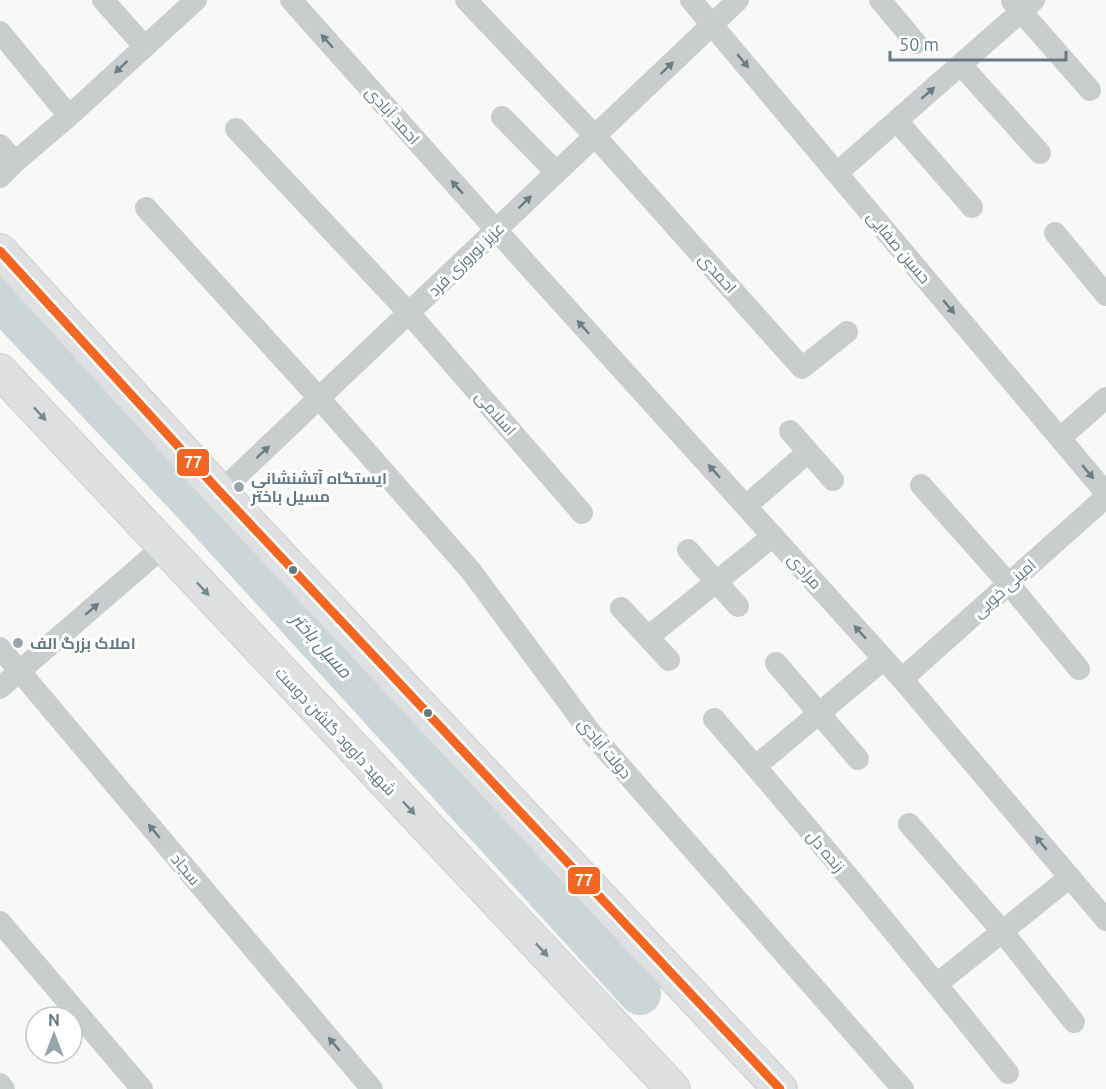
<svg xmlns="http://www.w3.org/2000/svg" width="1106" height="1089" viewBox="0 0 1106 1089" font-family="Ubuntu,Cairo,sans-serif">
  <rect width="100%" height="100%" fill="#f8f8f7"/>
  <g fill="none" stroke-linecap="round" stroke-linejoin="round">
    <path stroke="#cad6d7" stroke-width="42" d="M0,299L191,501L640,994"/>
    <g stroke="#d4d5d5" stroke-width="36">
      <path id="primary" d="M0,251L220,492L780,1089
        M0,371L673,1089"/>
    </g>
    <path stroke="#cacdcd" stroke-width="22" d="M103,0L144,46
      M291,0L496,230L902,679L1106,920
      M466,0L595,136L802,368L847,332
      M691,0L1106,493
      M880,0L916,43
      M1012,1L1090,90
      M0,32L69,116
      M961,65L1040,153
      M502,117L556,172
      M897,121L972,207
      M236,129L409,313L582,513
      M0,145L15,162
      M837,173L1034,0
      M0,177L15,162L69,116L196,0
      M146,208L319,398L471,571L591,733L903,1089
      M1055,233L1106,295
      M790,431L833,480
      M1060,438L1106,398
      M921,485L1009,584L1079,669
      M220,492L738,0
      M746,506L808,452
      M688,550L738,606
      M621,608L669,660
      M648,637L773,536
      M0,648L372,1089
      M776,663L858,759
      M902,679L1106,497
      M0,688L163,547
      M714,719C815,834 912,953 1008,1073
      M756,766L884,659
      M909,824L1002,931L1074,1022
      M0,922L142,1089
      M937,984L1070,877
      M0,1084L4,1089"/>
    <use href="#primary" stroke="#dfe0e1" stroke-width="33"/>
    <g stroke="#fff" stroke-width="14">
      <path id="bus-1" d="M0,251L220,492L780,1089"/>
    </g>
    <use href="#bus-1" stroke="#f26522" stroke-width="9"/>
  </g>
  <defs><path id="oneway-solid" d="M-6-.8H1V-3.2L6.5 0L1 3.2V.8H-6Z" transform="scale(1.5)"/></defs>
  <g fill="#677e87">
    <use href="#oneway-solid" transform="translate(327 41) rotate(-132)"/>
    <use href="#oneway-solid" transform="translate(743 61) rotate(50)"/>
    <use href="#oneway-solid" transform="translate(121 67) rotate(137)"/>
    <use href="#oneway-solid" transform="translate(667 68) rotate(-44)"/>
    <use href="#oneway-solid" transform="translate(928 93) rotate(-41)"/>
    <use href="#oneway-solid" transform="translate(457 187) rotate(-132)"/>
    <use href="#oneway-solid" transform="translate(525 202) rotate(-44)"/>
    <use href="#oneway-solid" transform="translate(949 307) rotate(50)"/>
    <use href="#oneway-solid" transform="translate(583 327) rotate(-132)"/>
    <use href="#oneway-solid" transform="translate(263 452) rotate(-43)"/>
    <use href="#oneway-solid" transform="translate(714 471) rotate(-132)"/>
    <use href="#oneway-solid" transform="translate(1088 472) rotate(50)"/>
    <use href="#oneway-solid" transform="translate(92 609) rotate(-41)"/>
    <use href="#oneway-solid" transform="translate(860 632) rotate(-132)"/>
    <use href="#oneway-solid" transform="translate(154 831) rotate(-130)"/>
    <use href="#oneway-solid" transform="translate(1041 843) rotate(-130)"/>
    <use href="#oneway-solid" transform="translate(334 1044) rotate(-130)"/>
  </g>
  <g fill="#758991">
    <use href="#oneway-solid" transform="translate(40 414) rotate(47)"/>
    <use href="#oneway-solid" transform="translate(203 589) rotate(47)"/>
    <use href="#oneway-solid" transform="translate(409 808) rotate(47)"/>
    <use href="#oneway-solid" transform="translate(542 950) rotate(47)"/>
  </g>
  <g fill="#96a6ac" stroke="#fff" stroke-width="2">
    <circle cx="239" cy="487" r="6"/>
    <circle cx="18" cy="643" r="6"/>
  </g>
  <g fill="#627a83" stroke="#fff" stroke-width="2">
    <circle cx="293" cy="570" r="5"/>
    <circle cx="428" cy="713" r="5"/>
  </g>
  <g text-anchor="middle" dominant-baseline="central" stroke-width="6" stroke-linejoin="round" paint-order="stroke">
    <g font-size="16" fill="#627a83" stroke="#fff">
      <text transform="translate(393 115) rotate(48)">احمد آبادی</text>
      <text transform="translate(899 247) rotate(50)">حسین صفایی</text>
      <text transform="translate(466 259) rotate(-44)">عزیز نوروزی فرد</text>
      <text transform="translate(718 273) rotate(48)">احمدی</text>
      <text transform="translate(496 413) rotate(49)">اسلامی</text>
      <text transform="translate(805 571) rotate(48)">مرادی</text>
      <text transform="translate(1004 588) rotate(-42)">امینی خویی</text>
      <text transform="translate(336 731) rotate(47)">شهید داوود گلشن دوست</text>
      <text transform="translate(605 748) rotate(50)">دولت آبادی</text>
      <text transform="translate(826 851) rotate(50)">زنده دل</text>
      <text transform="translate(186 869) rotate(50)">سجاد</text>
    </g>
    <g font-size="16" font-weight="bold" fill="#627a83" stroke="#fff" text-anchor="start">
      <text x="251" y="478">ایستگاه آتشنشانی<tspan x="251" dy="18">مسیل باختر</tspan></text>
      <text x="30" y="643">املاک بزرگ الف</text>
    </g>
    <g font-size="18" font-style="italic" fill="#5e7a7c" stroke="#fff">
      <text transform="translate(322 645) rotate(48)">مسیل باختر</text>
    </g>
  </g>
  <g stroke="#fff" stroke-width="2">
    <rect x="176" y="448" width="34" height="29" rx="6" fill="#f26522"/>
    <rect x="567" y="866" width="34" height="29" rx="6" fill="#f26522"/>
  </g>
  <g font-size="16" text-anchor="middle" font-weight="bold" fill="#fff">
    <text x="193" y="468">77</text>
    <text x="584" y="886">77</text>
  </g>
  <g transform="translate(54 1035)"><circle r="28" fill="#ffffff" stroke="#c0cacd" stroke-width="1.5"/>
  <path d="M0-4.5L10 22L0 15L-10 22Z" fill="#96a6ac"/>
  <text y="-9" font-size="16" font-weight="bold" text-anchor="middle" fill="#627a83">N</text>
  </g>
  <path d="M890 51v9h176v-9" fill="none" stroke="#627a83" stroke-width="3"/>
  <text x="899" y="51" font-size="18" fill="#627a83" stroke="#ffffff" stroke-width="4.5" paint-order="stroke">50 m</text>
</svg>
